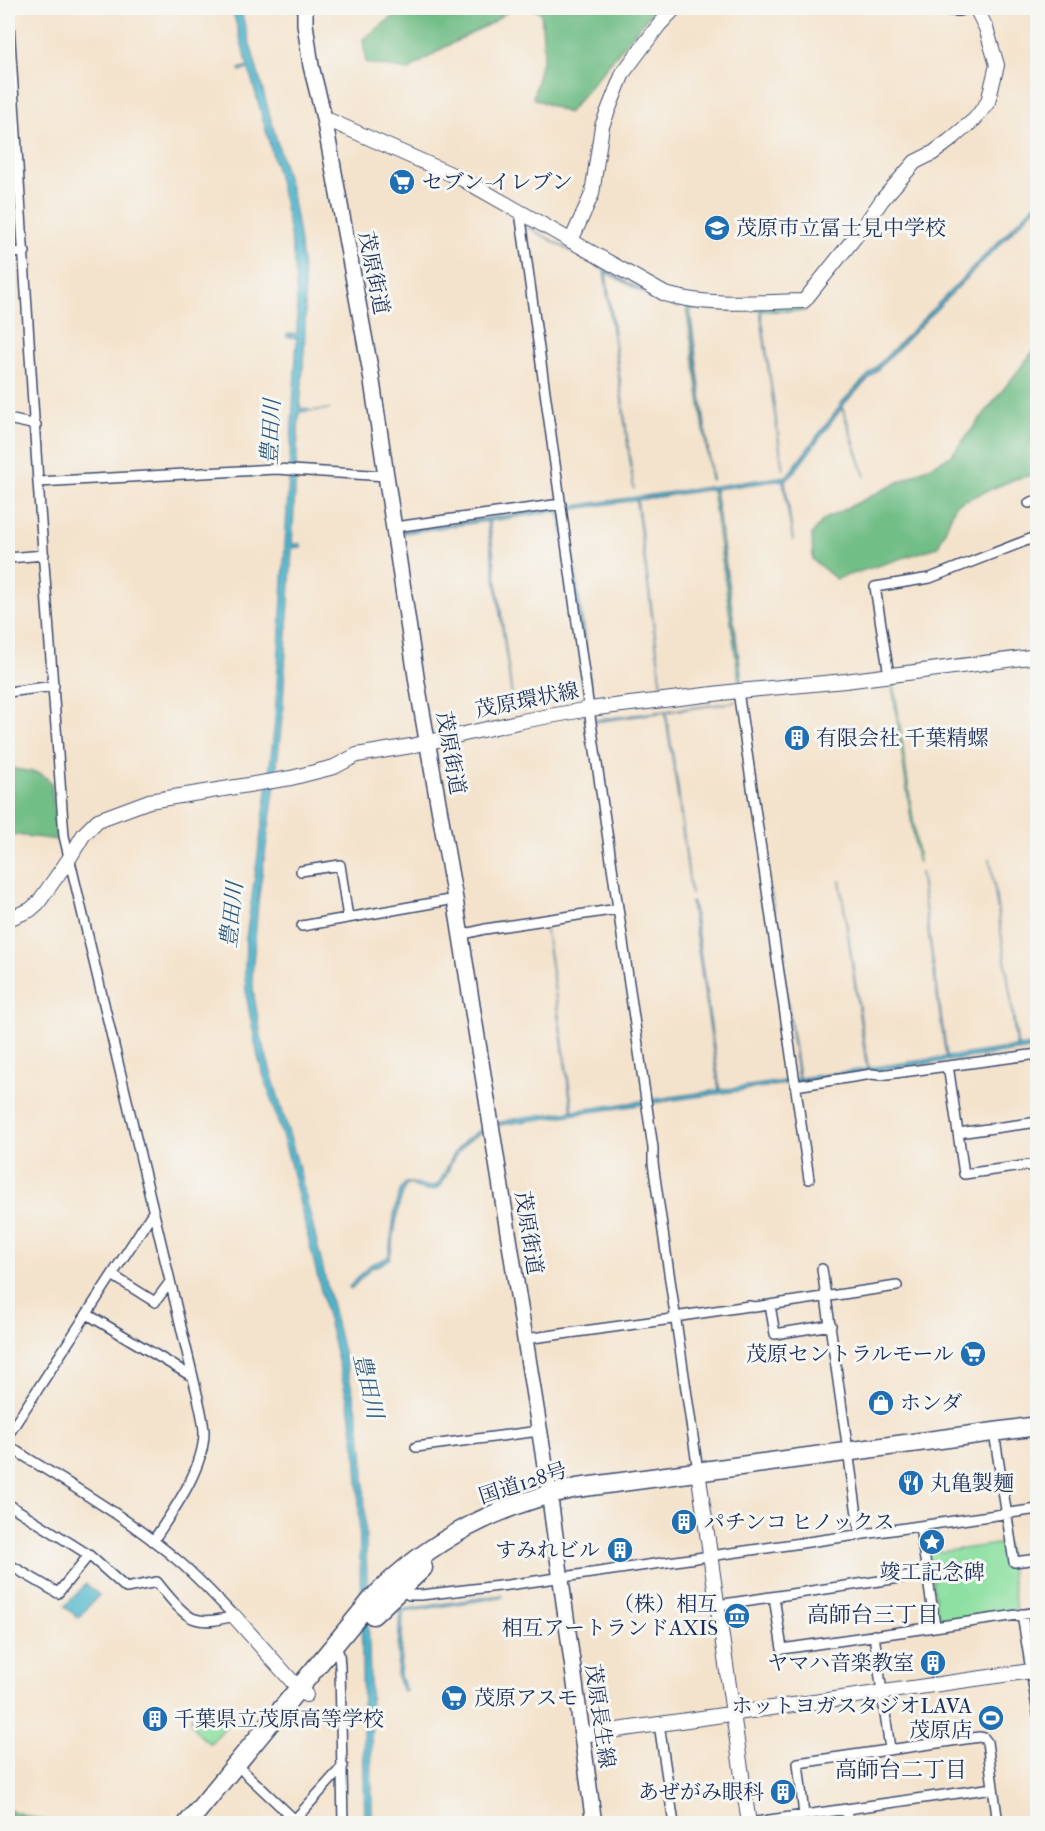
<svg xmlns="http://www.w3.org/2000/svg" width="1045" height="1831" viewBox="0 0 1045 1831" font-family="'IM FELL French Canon','Noto Serif JP',serif">
  <rect width="100%" height="100%" fill="#f6f6f2"/>
  <filter id="ink" filterUnits="userSpaceOnUse"><feTurbulence type="fractalNoise" baseFrequency=".0167" numOctaves="2"/><feDisplacementMap in="SourceGraphic" scale="12" xChannelSelector="R" yChannelSelector="G"/><feConvolveMatrix kernelMatrix="1 2 1 2 8 2 1 2 1" color-interpolation-filters="sRGB"/></filter>
  <filter id="wash" filterUnits="userSpaceOnUse"><feTurbulence type="fractalNoise" baseFrequency=".008" numOctaves="4" result="noise"/><feDisplacementMap in="SourceGraphic" scale="24" xChannelSelector="R" yChannelSelector="G"/><feGaussianBlur stdDeviation="1.35" result="paint"/><feColorMatrix in="noise" values="0 0 0 0 0 0 0 0 0 0 0 0 0 0 0 0 0 1.4 0 .05"/><feComposite in="paint" operator="in"/></filter>
  <g filter="url(#wash)">
    <rect width="100%" height="100%" fill="#f4e3cc"/>
    <path fill="#8de0a1" stroke="#548880" stroke-width="1.5" d="M688,304L799,306L805,310L688,309L712,480H711L686,307Z
      M714,489L741,680H739L712,490Z
      M892,684H894L919,862L917,861Z
      M936,1532L940,1552L1005,1543L1007,1545L1016,1609L1014,1610L940,1622L938,1619L926,1536L928,1533Z
      M202,1703H207L226,1721L227,1725L213,1741L209,1743C194,1732 182,1717 202,1703Z"/>
    <path fill="#72be87" stroke="#467672" stroke-width="1.5" d="M405,8H512L493,22L441,49L409,70L366,63L363,39Z
      M528,8H655L568,113L533,98L544,52L541,12Z
      M1037,350V474L1015,479L956,504L938,547L836,579L813,560L812,534L823,520L951,456L1032,353Z
      M8,754L14,769L40,773L51,782L58,840L8,834Z
      M8,1810L47,1822L48,1823H8Z"/>
    <path fill="#4eb7cc" stroke="#347395" stroke-width="1.5" d="M232,8H240L292,196C300,236 305,275 305,316C305,347 302,378 300,408L308,409L309,411L330,409L299,412L292,544H301V547L292,548L282,717L275,784L258,901L252,975L254,997L262,1042L298,1165L357,1411L363,1451L371,1716L372,1823H365L359,1496L356,1451L350,1410L289,1158L258,1056L247,999L245,975L246,939L268,785L275,722L297,338L287,337V334H297C301,242 273,156 249,69L240,71L239,69L248,66Z
      M1037,202V206L844,404L843,408L865,477L842,408L792,475L785,480L793,541L783,480L715,489L742,680L714,489L637,500L662,687L636,500L567,510L592,696L559,511L489,521L514,711L487,521L404,533L403,530L787,476L841,405L840,404Z
      M526,226L665,303L680,308L664,304L606,272L634,490L604,270Z
      M689,308L805,311H761L783,471L760,310L690,309L712,480Z
      M736,702L666,712L678,789L691,895L677,789L665,712L595,722L594,720Z
      M990,858L1018,1047L1037,1044V1048L499,1125C479,1131 463,1142 452,1161C448,1169 444,1186 436,1189C428,1193 416,1187 409,1184L406,1185L399,1205L390,1258L380,1265L372,1267L351,1289L349,1287L371,1264L380,1261L388,1257C394,1235 392,1199 405,1183C416,1181 426,1190 437,1185C446,1174 449,1159 458,1148C484,1116 534,1117 572,1111L545,924L573,1111L719,1090L691,902H693L720,1090L798,1079L771,891L799,1078L867,1069L840,880L868,1068L946,1057L920,872L947,1057L1016,1047L1011,999Z
      M86,1584L99,1595L78,1618L65,1606Z
      M502,1595L503,1597L403,1612L400,1676L406,1691H403L397,1677L400,1610Z
      M841,1814L844,1817L845,1823H808L810,1819Z"/>
  </g>
  <g filter="url(#ink)">
    <g fill="none" stroke-linecap="round" stroke-linejoin="round">
      <g stroke="#3c4a6e" stroke-width="12">
        <path id="street" d="M8,8L38,482L64,836L193,1377C197,1395 203,1415 204,1432C204,1469 173,1511 153,1541
          M942,8C950,12 959,12 968,8
          M520,212L590,716L653,1148V1163L658,1198L698,1471
          M8,253L25,252
          M8,419L36,425
          M38,482L276,469L386,476
          M1029,503L1038,500
          M395,527L561,504
          M8,558L44,555
          M889,675L875,587L930,578L1038,536
          M738,691L809,1179
          M8,692L54,686
          M301,871L340,865L348,918
          M302,926L455,899
          M461,935L485,929L618,909
          M945,1067L949,1072L964,1174L1038,1164
          M795,1086L872,1074L880,1075L1038,1054
          M958,1133L1038,1122
          M822,1269L860,1535
          M112,1275L155,1302L170,1282
          M770,1305L775,1334L831,1325
          M87,1314L193,1377
          M525,1339L672,1319L681,1316L749,1306L755,1307L897,1286
          M994,1432L1014,1562L1038,1559
          M8,1435L153,1212
          M8,1446C67,1483 129,1518 182,1564C201,1581 217,1598 234,1616
          M416,1447L539,1431
          M8,1504L89,1555L126,1588L157,1582C166,1593 182,1615 195,1619C207,1623 222,1619 234,1616
          M920,1527L935,1626
          M8,1564L58,1593L89,1555
          M399,1590L409,1595H421L508,1585L1038,1509
          M774,1597L782,1649L1038,1612
          M717,1605L927,1574
          M1022,1614L1038,1714
          M874,1635L890,1749
          M334,1643L339,1654L340,1667L343,1824
          M659,1724L674,1824
          M244,1772L295,1820
          M846,1809L848,1824
          M749,1823L993,1788
          M291,1824L343,1766
          M805,1824L798,1763L979,1737L984,1738L987,1742L998,1824"/>
      </g>
      <g stroke="#3c4a6e" stroke-width="16">
        <path id="secondary" d="M324,118L462,179L665,294C709,307 759,302 804,301L864,226L882,200L915,162L933,153L949,141L975,119L988,102L997,65L986,28L976,8
          M571,241L592,194L602,126L623,73L659,25L675,8
          M8,919L30,910L38,903L69,859L84,834L98,820L149,801L291,778L334,767L357,755L411,746L522,721L589,709L738,691L845,681L1038,656
          M698,1471L749,1824
          M234,1616L298,1688L306,1695
          M582,1735L1038,1670"/>
      </g>
      <g stroke="#3c4a6e" stroke-width="18">
        <path id="primary" d="M305,8V24L311,66L324,118L370,368L417,683L455,899L492,1131L548,1484L594,1824"/>
      </g>
      <g stroke="#3c4a6e" stroke-width="21">
        <path id="highway" d="M373,1615L423,1568
          M187,1824L373,1598C427,1542 500,1503 577,1488L1038,1426"/>
      </g>
      <use href="#street" stroke="#fff" stroke-width="9"/>
      <use href="#secondary" stroke="#fff" stroke-width="14"/>
      <use href="#primary" stroke="#fff" stroke-width="15"/>
      <use href="#highway" stroke="#fff" stroke-width="18"/>
    </g>
  </g>
  <defs>
    <g id="supermarket-disc" transform="scale(1.35)"><circle r="9.5" fill="#1f6fb2" stroke="#f6f6f2"/><path d="M-6-5.5h2.5l.6 2H6L4.5 2H-2.5L-4.4-4H-6ZM-1.5 3.2a1.3 1.3 0 1 0 .1 0ZM3 3.2a1.3 1.3 0 1 0 .1 0Z" fill="#fff"/></g>
    <g id="school-disc" transform="scale(1.35)"><circle r="9.5" fill="#1f6fb2" stroke="#f6f6f2"/><path d="M0-5L7-2L0 1L-7-2ZM-4 1L0 2.5L4 1V4Q0 6-4 4Z" fill="#fff"/></g>
    <g id="building-disc" transform="scale(1.35)"><circle r="9.5" fill="#1f6fb2" stroke="#f6f6f2"/><path d="M-4-6H4V6H1V3H-1V6H-4ZM-2.5-4.3h1.7v1.8h-1.7ZM.8-4.3h1.7v1.8H.8ZM-2.5-1h1.7V.8h-1.7ZM.8-1h1.7V.8H.8Z" fill="#fff"/></g>
    <g id="shop-disc" transform="scale(1.35)"><circle r="9.5" fill="#1f6fb2" stroke="#f6f6f2"/><path d="M-5-2.5h2.3a2.7 3.5 0 0 1 5.4 0H5L5.5 6h-11ZM-1.5-2.5h3a1.5 2.3 0 0 0-3 0Z" fill="#fff"/></g>
    <g id="restaurant-disc" transform="scale(1.35)"><circle r="9.5" fill="#1f6fb2" stroke="#f6f6f2"/><path d="M-5-6h1v4h1v-4h1v4h1v-4h1v5L-1.5 .5V6h-2V.5L-5-1ZM5-6V6H3V1.5H1.5Q1.5-4 5-6Z" fill="#fff"/></g>
    <g id="sight-disc" transform="scale(1.35)"><circle r="9.5" fill="#1f6fb2" stroke="#f6f6f2"/><path d="M0-6L1.8-2.2L6-1.7L2.9 1.2L3.7 5.4L0 3.3L-3.7 5.4L-2.9 1.2L-6-1.7L-1.8-2.2Z" fill="#fff"/></g>
    <g id="museum-disc" transform="scale(1.35)"><circle r="9.5" fill="#1f6fb2" stroke="#f6f6f2"/><path d="M0-6L6-3V-2H-6V-3ZM-5-1h2V3h-2ZM-1-1h2V3h-2ZM3-1h2V3H3ZM-6 4H6V6H-6Z" fill="#fff"/></g>
    <g id="stadium-disc" transform="scale(1.35)"><circle r="9.5" fill="#1f6fb2" stroke="#f6f6f2"/><path d="M0-5a6.5 5 0 1 0 0 10a6.5 5 0 1 0 0-10ZM-3.5-1.8h7v3.6h-7Z" fill="#fff"/></g>
  </defs>
  <g fill-rule="evenodd">
    <use href="#supermarket-disc" x="402" y="182"/>
    <use href="#school-disc" x="717" y="228"/>
    <use href="#building-disc" x="797" y="738"/>
    <use href="#supermarket-disc" x="973" y="1354"/>
    <use href="#shop-disc" x="881" y="1403"/>
    <use href="#restaurant-disc" x="911" y="1483"/>
    <use href="#building-disc" x="684" y="1522"/>
    <use href="#sight-disc" x="932" y="1542"/>
    <use href="#building-disc" x="620" y="1550"/>
    <use href="#museum-disc" x="737" y="1616"/>
    <use href="#building-disc" x="933" y="1663"/>
    <use href="#supermarket-disc" x="454" y="1698"/>
    <use href="#stadium-disc" x="991" y="1718"/>
    <use href="#building-disc" x="155" y="1719"/>
    <use href="#building-disc" x="783" y="1792"/>
  </g>
  <g text-anchor="middle" dominant-baseline="central" stroke-width="6" stroke-linejoin="round" paint-order="stroke">
    <g font-size="21" fill="#1b2f5e" stroke="#f6f6f2" text-anchor="start">
      <text x="422" y="182">セブン-イレブン</text>
      <text x="736" y="228">茂原市立冨士見中学校</text>
      <text x="816" y="738">有限会社 千葉精螺</text>
      <text x="954" y="1354" text-anchor="end">茂原セントラルモール</text>
      <text x="900" y="1403">ホンダ</text>
      <text x="930" y="1483">丸亀製麺</text>
      <text x="704" y="1522">パチンコ ヒノックス</text>
      <text x="600" y="1550" text-anchor="end">すみれビル</text>
      <text x="932" y="1572" text-anchor="middle">竣工記念碑</text>
      <text x="718" y="1604" text-anchor="end">（株）相互<tspan x="718" dy="24">相互アートランドAXIS</tspan></text>
      <text x="914" y="1663" text-anchor="end">ヤマハ音楽教室</text>
      <text x="474" y="1698">茂原アスモ</text>
      <text x="972" y="1706" text-anchor="end">ホットヨガスタジオLAVA<tspan x="972" dy="24">茂原店</tspan></text>
      <text x="174" y="1719">千葉県立茂原高等学校</text>
      <text x="764" y="1792" text-anchor="end">あぜがみ眼科</text>
    </g>
    <g font-size="21" fill="#1b2f5e" stroke="#f6f6f2">
      <text transform="translate(374 273) rotate(79)">茂原街道</text>
      <text transform="translate(527 700) rotate(-11)">茂原環状線</text>
      <text transform="translate(451 753) rotate(80)">茂原街道</text>
      <text transform="translate(529 1233) rotate(81)">茂原街道</text>
      <text transform="translate(523 1483) rotate(-18)">国道128号</text>
      <text transform="translate(600 1716) rotate(82)">茂原長生線</text>
    </g>
    <g font-size="22" font-style="italic" fill="#2a587f" stroke="#f6f6f2">
      <text transform="translate(271 432) rotate(-87)">豊田川</text>
      <text transform="translate(232 915) rotate(-84)">豊田川</text>
      <text transform="translate(368 1386) rotate(77)">豊田川</text>
    </g>
    <g font-size="22" fill="#1b2f5e" stroke="#f6f6f2">
      <text x="873" y="1615">高師台三丁目</text>
      <text x="901" y="1770">高師台二丁目</text>
    </g>
  </g>
  <rect width="1045" height="1831" fill="none" stroke="#f6f6f2" stroke-width="30"/>
</svg>
